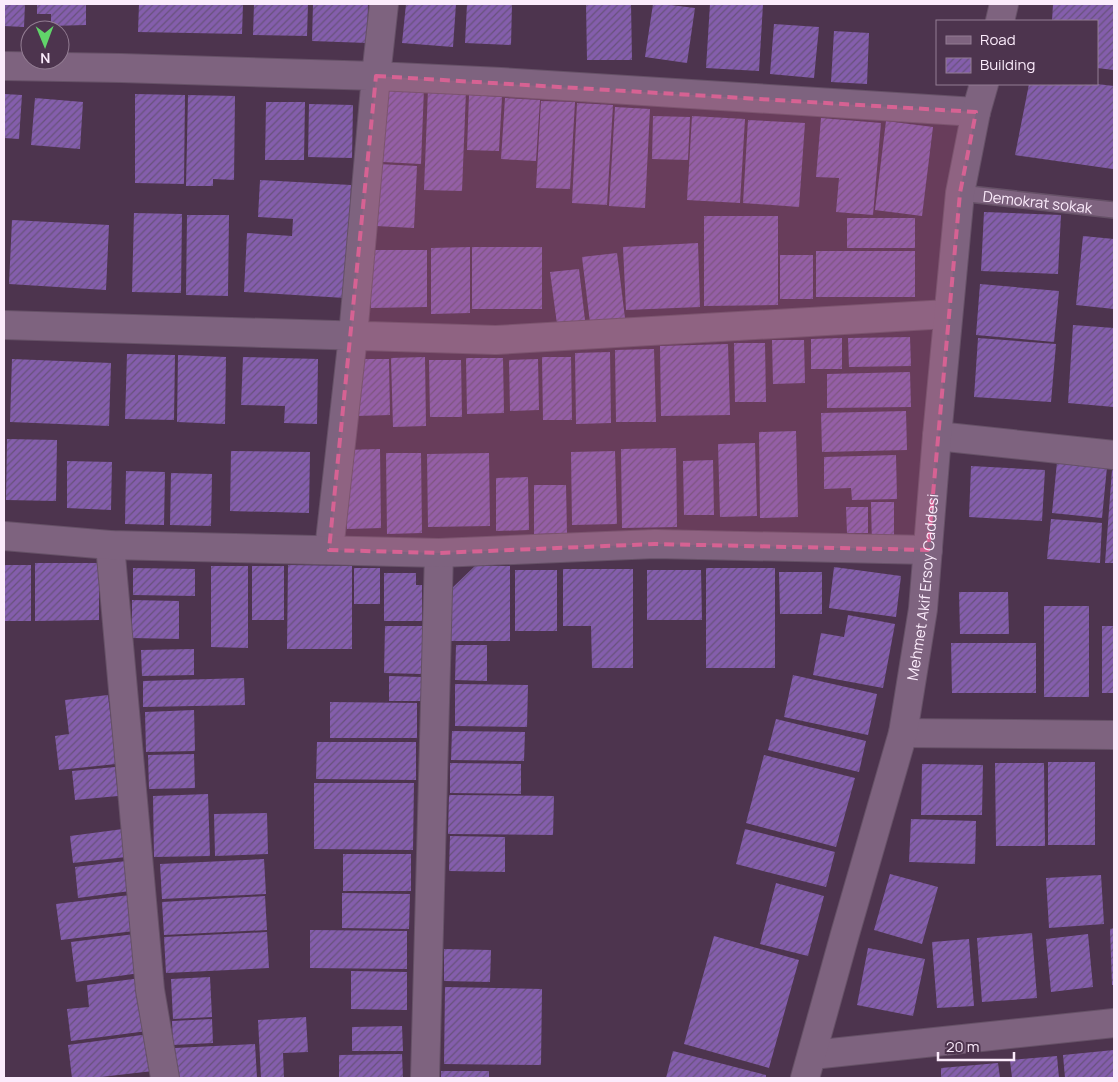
<svg xmlns="http://www.w3.org/2000/svg" width="1118" height="1082" viewBox="0 0 1118 1082" font-family="Manrope,sans-serif">
  <defs>
    <pattern id="building-hatch" width="6" height="6" patternUnits="userSpaceOnUse" patternTransform="scale(1.25)"><rect width="6" height="6" fill="#845eac"/><path d="M-1 1l2-2M0 6l6-6M5 7l2-2" fill="none" stroke="#68527c"/></pattern>
  </defs>
  <rect width="100%" height="100%" fill="#4d344e"/>
  <path fill="url(#building-hatch)" d="M4,4H25L24,27L4,26Z
    M37,4H86V25L51,26V14H37Z
    M139,4H243L242,34L138,32Z
    M254,4H308L307,36L253,35Z
    M313,4H368L367,43L312,41Z
    M406,4H456L453,47L402,43Z
    M467,4H512L511,45L465,43Z
    M586,4H631L632,60H587Z
    M653,4H662L695,8L687,63L645,57Z
    M710,4H763L759,71L706,68Z
    M1053,4H1114V70L1097,68V21H1052Z
    M774,24L819,27L814,78L770,74Z
    M834,31L869,33L867,84L831,82Z
    M1029,84H1097L1114,86V163L1113,169L1015,155Z
    M386,86L424,88L421,164L383,162Z
    M428,89L466,91L462,191L424,190Z
    M4,94L22,95L19,139L4,138Z
    M135,94L185,95L184,184L135,183Z
    M188,95L235,96L234,180L213,179V186H186Z
    M469,95L502,97L499,151L467,150Z
    M35,98L83,102L80,149L31,145Z
    M505,98L540,100L536,161L501,159Z
    M541,101L575,102L570,189L536,188Z
    M266,102H305L304,160H265Z
    M577,103L613,105L607,205L572,203Z
    M309,104L353,105L352,158L308,157Z
    M615,107L650,109L645,208L609,206Z
    M653,116L690,117L688,160L652,159Z
    M692,116L745,119L740,203L687,200Z
    M821,118L881,123L873,215L836,212L839,178L816,177Z
    M748,120L805,123L799,207L743,203Z
    M886,121L933,127L922,216L875,210Z
    M378,164L417,166L414,228L376,226Z
    M260,180L351,185L345,298L244,292L247,233L292,236L293,219L258,217Z
    M984,212L1061,215L1058,274L981,271Z
    M134,213L182,214L181,293L132,292Z
    M187,215H229L228,296L186,295Z
    M704,216H778V305L704,306Z
    M847,218H915V248H847Z
    M12,220L109,225L106,290L9,284Z
    M1083,236L1114,239V309L1076,305Z
    M698,243L700,307L626,310L623,247Z
    M470,247V313L431,314V248Z
    M472,247H542V309H472Z
    M370,250H427V307L371,308Z
    M816,251H915V297H816Z
    M617,253L625,318L590,323L582,257Z
    M780,255H813V299H780Z
    M579,269L585,320L557,324L550,272Z
    M980,284L1059,291L1054,342L976,335Z
    M1073,325L1114,328V407L1068,403Z
    M910,337L911,366L849,367L848,338Z
    M842,338V369H811V339Z
    M978,338L1056,344L1051,402L974,397Z
    M772,340H804L805,383L773,384Z
    M734,343H765L766,402H735Z
    M728,344L730,415L661,416L660,346Z
    M654,349L656,422H616L615,350Z
    M610,352L611,423L576,424L575,353Z
    M127,354L175,355L174,420L125,419Z
    M178,355L226,357L225,424L177,422Z
    M243,357L318,359L317,424L284,423L285,406L241,405Z
    M425,357L426,426L393,427L391,358Z
    M542,357H571L572,420H543Z
    M466,358H503L504,413L467,414Z
    M12,359L111,363L109,426L10,422Z
    M355,359H389L390,415L356,416Z
    M538,359L539,410L510,411L509,360Z
    M429,360H461L462,417H430Z
    M910,372L911,407L827,408V374Z
    M906,411L907,450L822,452L821,413Z
    M796,431L798,517L760,518L759,432Z
    M7,439L57,440L56,501L6,500Z
    M755,443L757,516L720,517L718,444Z
    M676,448L677,527L622,528L621,449Z
    M380,449L381,528L347,529L345,450Z
    M231,451L310,452L309,513L230,511Z
    M615,451L617,524L572,525L571,452Z
    M386,453H421L422,533L387,534Z
    M489,453L490,526L428,527L427,454Z
    M896,455L897,499L852,500L851,488L824,489V457Z
    M713,460L714,515H684L683,461Z
    M67,461L112,462L111,510L67,508Z
    M1057,462L1107,467L1102,518L1052,513Z
    M971,466L1045,470L1042,521L969,517Z
    M1112,470H1114V563H1105Z
    M126,471L165,472L164,525L125,524Z
    M171,473L212,474L211,526L170,525Z
    M528,477L529,530L496,531V478Z
    M534,485H566L567,533L534,534Z
    M871,502H894V546H872Z
    M846,507H868V533H847Z
    M1051,519L1102,523L1100,563L1047,559Z
    M35,563H99V620L35,621Z
    M4,565H31V621H4Z
    M288,565L352,566V649H287Z
    M211,566H248V648L211,647Z
    M252,566H284V620H252Z
    M475,566H510V641H450L449,591Z
    M834,567L901,576L896,617L829,608Z
    M133,568L195,569V596L133,595Z
    M354,568H380V604H354Z
    M706,568H775V668H706Z
    M563,569H633V668H592L591,626H563Z
    M515,570H557V631H515Z
    M647,570H701L702,620H647Z
    M779,572H822V614H780Z
    M384,573H416V585H422V621H384Z
    M959,592H1008L1009,634H960Z
    M132,600L179,601V639L132,638Z
    M1044,606H1089V697H1044Z
    M848,615L895,624L883,688L813,675L821,633L844,637Z
    M385,626H422V674L384,673Z
    M1102,626H1114V693H1102Z
    M951,643H1036V693H952Z
    M456,645H487V681L455,680Z
    M194,649V675L142,676L141,650Z
    M793,675L877,694L868,735L784,717Z
    M389,676L421,677V701H389Z
    M244,678L245,705L143,707V681Z
    M455,684L528,685L527,727L455,726Z
    M108,695L116,764L59,770L55,736L69,734L65,700Z
    M330,702L417,703V738H330Z
    M194,710L195,751L146,752L145,712Z
    M776,719L866,741L859,772L768,750Z
    M452,731L525,732L524,761L451,760Z
    M317,742H416V780L316,779Z
    M194,754L195,788L149,789L148,755Z
    M764,755L855,778L836,847L746,823Z
    M1048,762H1095V845H1048Z
    M450,763L521,764V794L450,793Z
    M995,763H1044L1045,846H996Z
    M922,764L983,765L982,815H921Z
    M115,767L118,796L75,800L72,771Z
    M314,783H414L413,850L314,849Z
    M208,794L210,856L154,857L153,796Z
    M449,795L554,796L553,835L448,834Z
    M267,813L268,854L215,856L214,814Z
    M911,819L976,821L975,864L909,862Z
    M123,829L126,857L73,863L70,836Z
    M745,829L835,852L826,887L736,864Z
    M450,836L505,837V872L449,871Z
    M343,854H411V891H343Z
    M264,859L266,894L162,899L160,864Z
    M126,861L130,891L78,898L75,867Z
    M890,874L938,887L922,944L874,930Z
    M1101,875L1104,924L1049,928L1046,878Z
    M776,883L824,896L808,956L760,944Z
    M342,893L410,894L409,929L342,928Z
    M130,895L134,931L61,940L56,904Z
    M265,896L267,930L164,935L162,902Z
    M1114,928V985H1112L1110,929Z
    M310,930L407,931V969L310,968Z
    M267,932L269,968L166,973L164,937Z
    M1032,933L1037,998L982,1002L977,938Z
    M135,934L140,973L76,982L71,942Z
    M1088,934L1093,987L1051,992L1046,939Z
    M714,936L799,960L769,1068L684,1044Z
    M969,939L974,1006L937,1008L932,942Z
    M868,948L925,959L913,1016L857,1005Z
    M444,949L491,950L490,982L444,981Z
    M351,971L407,972V1010L351,1009Z
    M210,977L212,1017L173,1019L171,979Z
    M141,978L147,1031L71,1041L67,1009L89,1007L87,985Z
    M445,987L542,989L541,1065L444,1064Z
    M306,1017L308,1052L283,1053L284,1078H261L258,1020Z
    M212,1019L213,1043L173,1045L172,1021Z
    M402,1026L403,1051H352V1027Z
    M149,1034L153,1071L92,1078H72L68,1045Z
    M255,1044L257,1078H177L175,1048Z
    M1114,1050V1078H1065L1063,1055Z
    M673,1051L766,1075V1078H666Z
    M402,1054L403,1078H339V1055Z
    M1057,1056L1059,1078H1012L1010,1060Z
    M998,1063L1000,1078H941V1068Z
    M441,1071H489V1078H441Z"/>
  <g fill="none" stroke-linecap="round" stroke-linejoin="round">
    <g stroke="#665167" stroke-width="18">
      <g id="service">
        <path id="s1" d="M960,193L1114,210"/>
      </g>
    </g>
    <g stroke="#665167" stroke-width="30">
      <path id="minor" d="M4,66L121,68L376,76L501,82L976,112
        M4,325L496,340L948,314
        M937,436L1114,455
        M110,545L150,990L165,1078
        M329,550L353,336L376,76L384,4
        M903,733L1114,735
        M812,1055L1114,1023
        M425,1078L439,553"/>
    </g>
    <g stroke="#665167" stroke-width="30">
      <path id="tertiary" d="M4,536L110,545L439,553L655,544L928,550"/>
    </g>
    <g stroke="#665167" stroke-width="30">
      <g id="secondary">
        <path d="M1000,21L1004,4"/>
        <path id="s2" d="M805,1078L845,934L903,733L923,609L937,436L960,193L976,112L984,84"/>
      </g>
    </g>
    <use href="#service" stroke="#7e637f" stroke-width="15"/>
    <use href="#minor" stroke="#7e637f" stroke-width="28"/>
    <use href="#tertiary" stroke="#7e637f" stroke-width="28"/>
    <use href="#secondary" stroke="#7e637f" stroke-width="28"/>
  </g>
  <path fill="#d66293" fill-opacity="0.2" stroke="#d66293" stroke-width="4" stroke-dasharray="10 6" stroke-linejoin="round" d="M376,76L976,112L960,193L928,550L655,544L439,553L329,550Z"/>
  <g text-anchor="middle" dominant-baseline="central" stroke-width="4.5" stroke-linejoin="round" paint-order="stroke">
    <g font-size="15" fill="#fbebfb" stroke="#4d344e">
      <text stroke="none"><textPath href="#s1" startOffset="78">Demokrat sokak</textPath></text>
      <text stroke="none"><textPath href="#s2" startOffset="506">Mehmet Akif Ersoy Caddesi</textPath></text>
    </g>
  </g>
  <rect width="1118" height="1082" fill="none" stroke="#fbebfb" stroke-width="10"/>
  <rect x="936" y="20" width="162" height="65" fill="#4d344e" stroke="#937d93"/>
  <rect x="946" y="36" width="25" height="8" fill="#7e637f" stroke="#937d93"/>
  <text x="980" y="45" font-size="15" fill="#fbebfb">Road</text>
  <rect x="946" y="58" width="25" height="15" fill="url(#building-hatch)" stroke="#937d93"/>
  <text x="980" y="70" font-size="15" fill="#fbebfb">Building</text>
  <g transform="translate(45 45) rotate(179)"><circle r="24" fill="#4d344e" stroke="#937d93"/>
  <path d="M0-4L9 19L0 12L-9 19Z" fill="#61d46a"/>
  <text y="-8" font-size="14" font-weight="bold" text-anchor="middle" fill="#fbebfb">N</text>
  </g>
  <path d="M938 1052v8h76v-8" fill="none" stroke="#fbebfb" stroke-width="2.5"/>
  <text x="946" y="1052" font-size="15" fill="#fbebfb" stroke="#4d344e" stroke-width="4" paint-order="stroke">20 m</text>
</svg>
